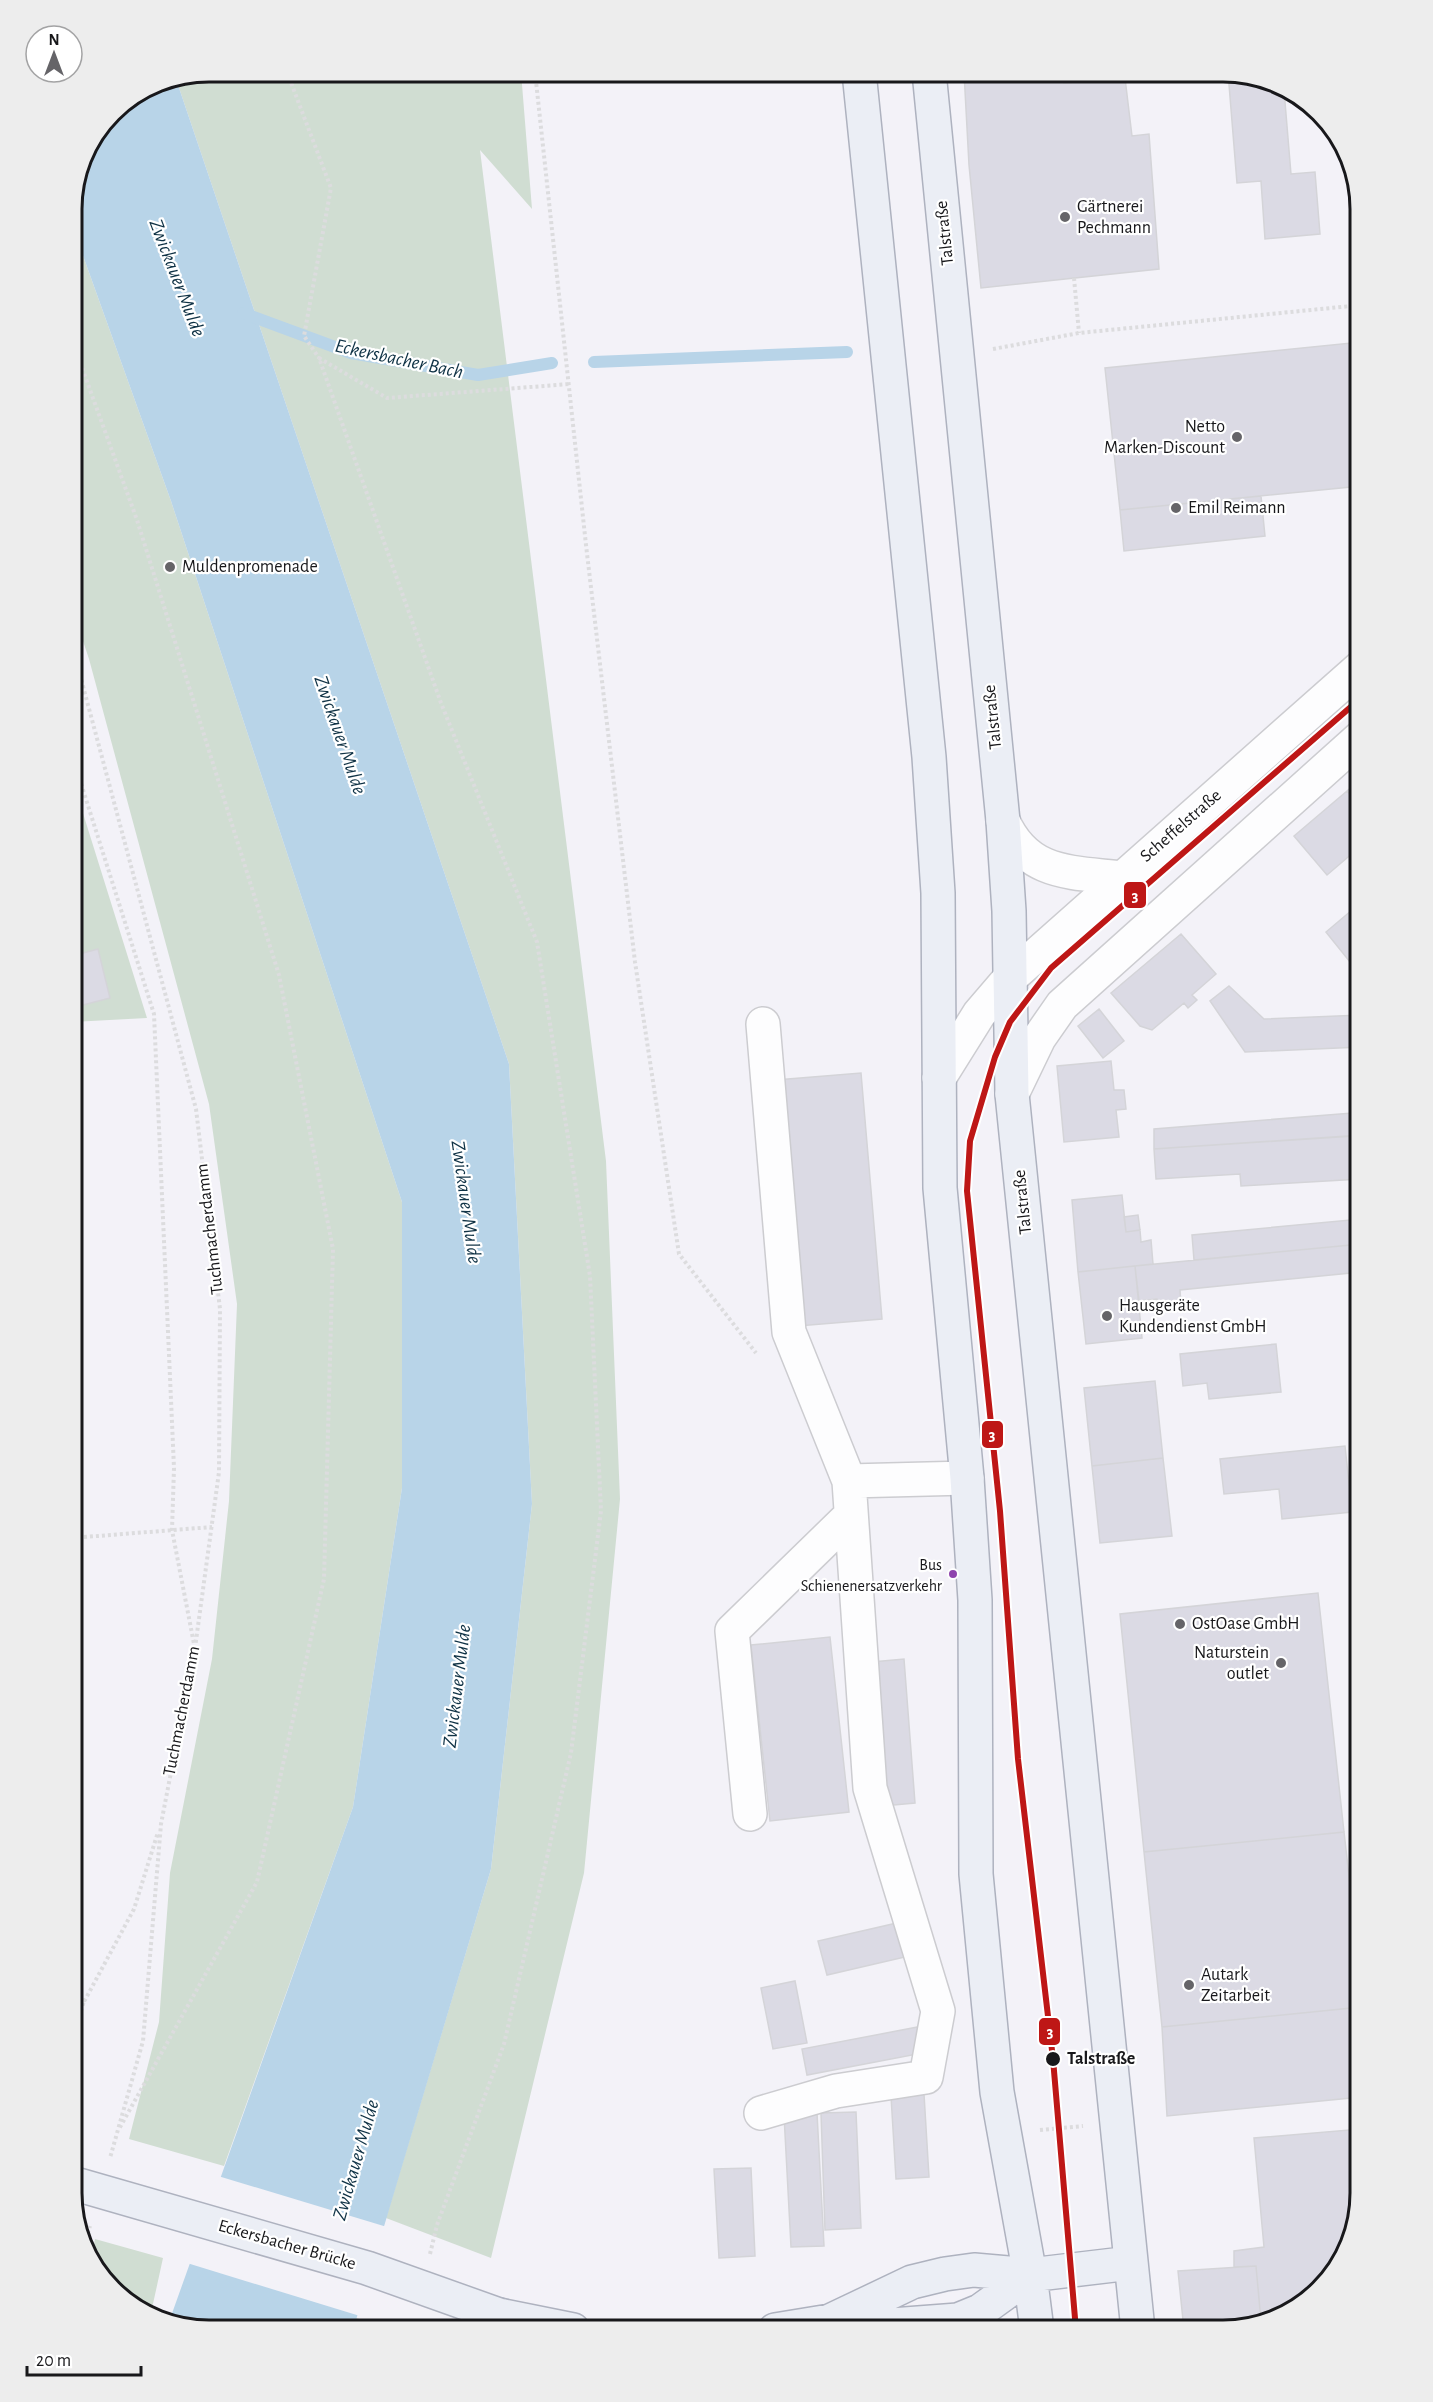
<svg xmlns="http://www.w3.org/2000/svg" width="1433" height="2402" viewBox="0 0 1433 2402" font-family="'Alegreya Sans',sans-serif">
  <rect width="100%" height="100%" fill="#f3f2f8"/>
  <path fill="#d0ddd2" d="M209,72H521L532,209L480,150L606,1161L620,1499L584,1873L491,2258L386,2218L491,1869L532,1504L509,1064L176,79Z
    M72,225L171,501L402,1202V1488L353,1807L224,2166L129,2139L159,2022L170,1873L212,1659L229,1501L237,1304L209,1104L89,659L72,608Z
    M72,778L147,1018L72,1022Z
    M95,2239L163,2258L151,2313L133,2307L91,2259Z
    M356,2318L394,2330H353Z"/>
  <path fill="#b8d4e8" d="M176,79L509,1064L532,1504L491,1869L353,2330H201L170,2319L353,1807L402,1488V1202L171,501L72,225C72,203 74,176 83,156C100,119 136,87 176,79Z"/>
  <path fill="#f3f2f8" d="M218,2176L387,2227L360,2316L187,2263Z"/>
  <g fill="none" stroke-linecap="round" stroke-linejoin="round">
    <path stroke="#b8d4e8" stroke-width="12" d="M243,313L351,353L478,375L552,363
      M594,362L847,352"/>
  </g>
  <path fill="#dbdae4" stroke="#d4d4d8" stroke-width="1.5" d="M964,72H1062L1064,83L1125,78L1132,136L1149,134L1159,269L981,288L969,165Z
    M1228,72L1284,90L1291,174L1315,172L1320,234L1265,239L1261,181L1237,183Z
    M1361,342V486L1120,510L1105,368Z
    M1261,496L1265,536L1124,551L1120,510Z
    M1361,779V807L1347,791Z
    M1347,791L1361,807V846L1327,875L1294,836Z
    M72,855L83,895L72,898Z
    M1352,910L1361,921V961L1354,967L1326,932Z
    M1181,934L1216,974L1192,995L1197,1000L1188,1008L1184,1003L1152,1030L1140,1026L1111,993Z
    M98,949L110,998L83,1005L72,956Z
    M1229,986L1264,1019L1361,1015V1047L1245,1052L1210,1001Z
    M1099,1009L1124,1041L1103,1058L1078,1026Z
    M1111,1061L1114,1090H1124L1126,1109L1116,1110L1119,1137L1064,1142L1057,1066Z
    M861,1073L882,1319L798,1326L776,1080Z
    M1352,1113L1354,1136L1154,1149V1129Z
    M1361,1135V1179L1241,1186L1240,1174L1156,1179L1154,1149Z
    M1122,1195L1126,1232L1140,1230L1141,1242L1151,1240L1153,1264L1078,1272L1072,1200Z
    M1138,1215L1140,1230L1126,1232L1124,1217Z
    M1361,1219V1244L1194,1260L1192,1235Z
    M1361,1244V1272L1180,1290L1181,1306L1159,1308L1157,1299L1139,1301L1135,1266Z
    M1135,1266L1142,1338L1086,1344L1078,1272Z
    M1276,1344L1281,1392L1209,1399L1207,1383L1183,1386L1180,1354Z
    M1155,1381L1163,1458L1092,1466L1084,1388Z
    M1345,1446L1352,1512L1282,1519L1279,1489L1224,1494L1220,1459Z
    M1163,1458L1172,1536L1100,1543L1092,1466Z
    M1318,1593L1344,1832L1144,1852L1120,1614Z
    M830,1637L849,1812L770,1821L751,1645Z
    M904,1659L915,1803L883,1806L872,1662Z
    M1344,1832L1350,1885L1361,1884V1941L1355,1942L1361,2007L1162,2027L1144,1852Z
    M897,1923L905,1957L827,1975L818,1941Z
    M1357,1958H1361V1995Z
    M795,1981L807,2043L773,2049L761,1988Z
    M1361,2007V2097L1167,2116L1162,2027Z
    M923,2026L928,2052L807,2075L802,2049Z
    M924,2094L929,2177L896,2179L891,2096Z
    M856,2112L861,2228L825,2230L821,2113Z
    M817,2113L824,2246L791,2247L784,2115Z
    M1361,2129V2193L1338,2269L1284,2316L1261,2321L1256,2266L1234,2267V2251L1264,2247L1254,2138Z
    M751,2168L755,2256L719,2258L714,2169Z
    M1256,2266L1261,2321L1224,2330H1184L1178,2271Z"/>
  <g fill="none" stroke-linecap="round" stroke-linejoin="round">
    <g stroke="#ccccd0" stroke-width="36">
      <path id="minor" d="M1003,821C1027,875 1070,872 1122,878
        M763,1024L789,1332L849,1481L967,1478
        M939,1078L979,1014L1009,979L1361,667
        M1012,1094L1039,1038L1062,1005L1361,737
        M750,1814L732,1631L851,1515
        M761,2113L836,2091L926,2077L938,2011L870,1788L849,1481"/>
    </g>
    <g stroke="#aeb2bf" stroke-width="36">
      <path id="major" d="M859,72L929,757L938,893L940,1188L967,1478L975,1600L976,1874L997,2092L1030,2275L1037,2330
        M929,72L1003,821L1009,911L1012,1094L1138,2330
        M499,2315L573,2330
        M830,2321L912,2282L945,2274L974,2270L1030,2275L1131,2263
        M775,2330L830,2321L892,2325L958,2320L980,2311L1030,2275"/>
    </g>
    <path stroke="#dcdcde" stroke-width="4" stroke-dasharray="3 3" stroke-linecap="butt" d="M287,72L331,188L304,336L319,358
      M535,72L586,545L635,962L679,1254L756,1353
      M1074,278L1079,333
      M72,340L137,520L279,975L333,1249L324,1579L257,1882L119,2129
      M993,349L1079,333L1361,305
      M72,645L196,1109L220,1309L219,1472L195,1648L161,1824L143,2041L110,2158
      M72,755L154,1014L174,1468L172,1530L194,1644
      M72,1538L212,1527
      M72,2004L85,2000L134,1909L158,1832
      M72,2040L84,2001
      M1040,2130L1083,2126
      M84,2245L90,2226
      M430,2254L437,2225L504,2044L571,1753L601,1511L590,1276L537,942L441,703L319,358L387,398L570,384
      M410,2330L412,2322"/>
    <use href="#minor" stroke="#fdfdfe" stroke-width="33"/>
    <use href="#major" stroke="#ebeef5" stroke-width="33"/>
    <g stroke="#aeb2bf" stroke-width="36" stroke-linecap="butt">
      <path id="major-bridge" d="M72,2183L367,2268L499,2315"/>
    </g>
    <use href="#major-bridge" stroke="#ebeef5" stroke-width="33"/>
    <g stroke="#fff" stroke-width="10">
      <path id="tram-1" d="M1076,2330L1053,2059L1018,1759L1000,1511L967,1191L970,1141L995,1057L1010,1022L1051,968L1361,698"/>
    </g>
    <use href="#tram-1" stroke="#be1716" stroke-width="6"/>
  </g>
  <g fill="#656468" stroke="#fff" stroke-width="2">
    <circle cx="1065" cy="217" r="6"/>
    <circle cx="1237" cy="437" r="6"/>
    <circle cx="1176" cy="508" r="6"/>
    <circle cx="170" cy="567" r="6"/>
    <circle cx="1107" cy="1316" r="6"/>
    <circle cx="1180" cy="1624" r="6"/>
    <circle cx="1281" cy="1663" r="6"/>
    <circle cx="1189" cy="1985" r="6"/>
  </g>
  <circle fill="#8e44ad" stroke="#fff" stroke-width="2" cx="953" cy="1574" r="5"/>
  <circle fill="#18181b" stroke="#fff" stroke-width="2" cx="1053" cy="2059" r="8"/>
  <g text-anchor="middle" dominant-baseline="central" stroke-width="4.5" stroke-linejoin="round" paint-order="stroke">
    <g font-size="16" fill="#18181b" stroke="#fff" text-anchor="end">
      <text x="942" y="1565">Bus<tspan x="942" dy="21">Schienenersatzverkehr</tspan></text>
    </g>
    <g font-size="18" fill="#18181b" stroke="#fff" text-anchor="start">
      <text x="1077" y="207">Gärtnerei<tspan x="1077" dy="21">Pechmann</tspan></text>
      <text x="1225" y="427" text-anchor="end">Netto<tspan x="1225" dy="21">Marken-Discount</tspan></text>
      <text x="1188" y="508">Emil Reimann</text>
      <text x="182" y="567">Muldenpromenade</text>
      <text x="1119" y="1306">Hausgeräte<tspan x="1119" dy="21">Kundendienst GmbH</tspan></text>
      <text x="1192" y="1624">OstOase GmbH</text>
      <text x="1269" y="1653" text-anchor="end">Naturstein<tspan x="1269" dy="21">outlet</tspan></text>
      <text x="1201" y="1975">Autark<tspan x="1201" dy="21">Zeitarbeit</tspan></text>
    </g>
    <g font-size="18" fill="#18181b" stroke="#fff">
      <text transform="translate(945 233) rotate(-96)">Talstraße</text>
      <text transform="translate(993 717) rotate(-96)">Talstraße</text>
      <text transform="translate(1181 826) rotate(-41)">Scheffelstraße</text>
      <text transform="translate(1023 1202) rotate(-96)">Talstraße</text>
      <text transform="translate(210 1229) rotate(-97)">Tuchmacherdamm</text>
      <text transform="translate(182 1711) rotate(-79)">Tuchmacherdamm</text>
      <text transform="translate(287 2245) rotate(16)">Eckersbacher Brücke</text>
    </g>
    <g font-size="18" font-weight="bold" fill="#18181b" stroke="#fff" text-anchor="start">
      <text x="1067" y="2059">Talstraße</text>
    </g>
    <g font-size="20" font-style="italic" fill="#0f3245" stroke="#fff">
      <text transform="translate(177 278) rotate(69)">Zwickauer Mulde</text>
      <text transform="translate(399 359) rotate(12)">Eckersbacher Bach</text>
      <text transform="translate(340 735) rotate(71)">Zwickauer Mulde</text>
      <text transform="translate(466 1202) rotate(82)">Zwickauer Mulde</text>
      <text transform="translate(457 1686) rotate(-83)">Zwickauer Mulde</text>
      <text transform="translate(356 2160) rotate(-74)">Zwickauer Mulde</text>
    </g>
  </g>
  <path d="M0 0H1433V2402H0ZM209 82H1223A127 127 0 0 1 1350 209V2193A127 127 0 0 1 1223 2320H209A127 127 0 0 1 82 2193V209A127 127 0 0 1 209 82Z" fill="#ededed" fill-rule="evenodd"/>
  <path fill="none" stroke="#18181b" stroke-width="3" d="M209 82H1223A127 127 0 0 1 1350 209V2193A127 127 0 0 1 1223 2320H209A127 127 0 0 1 82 2193V209A127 127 0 0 1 209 82Z"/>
  <g stroke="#fff" stroke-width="2">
    <rect x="1123" y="881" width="24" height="28" rx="6" fill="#be1716"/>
    <rect x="981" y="1420" width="23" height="29" rx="6" fill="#be1716"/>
    <rect x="1038" y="2017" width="23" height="29" rx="6" fill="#be1716"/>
  </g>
  <g font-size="16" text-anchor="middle" font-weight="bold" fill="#fff">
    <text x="1135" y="901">3</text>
    <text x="992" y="1440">3</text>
    <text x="1050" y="2037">3</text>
  </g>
  <g transform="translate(54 54)"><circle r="28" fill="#ffffff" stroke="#a3a3a4" stroke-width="1.5"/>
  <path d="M0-4.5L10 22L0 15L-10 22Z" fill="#656468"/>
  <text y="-9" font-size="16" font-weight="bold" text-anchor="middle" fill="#18181b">N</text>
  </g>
  <path d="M27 2366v9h114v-9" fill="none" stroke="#18181b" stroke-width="3"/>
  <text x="36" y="2366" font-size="18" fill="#18181b" stroke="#ffffff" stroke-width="4.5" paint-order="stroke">20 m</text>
</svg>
